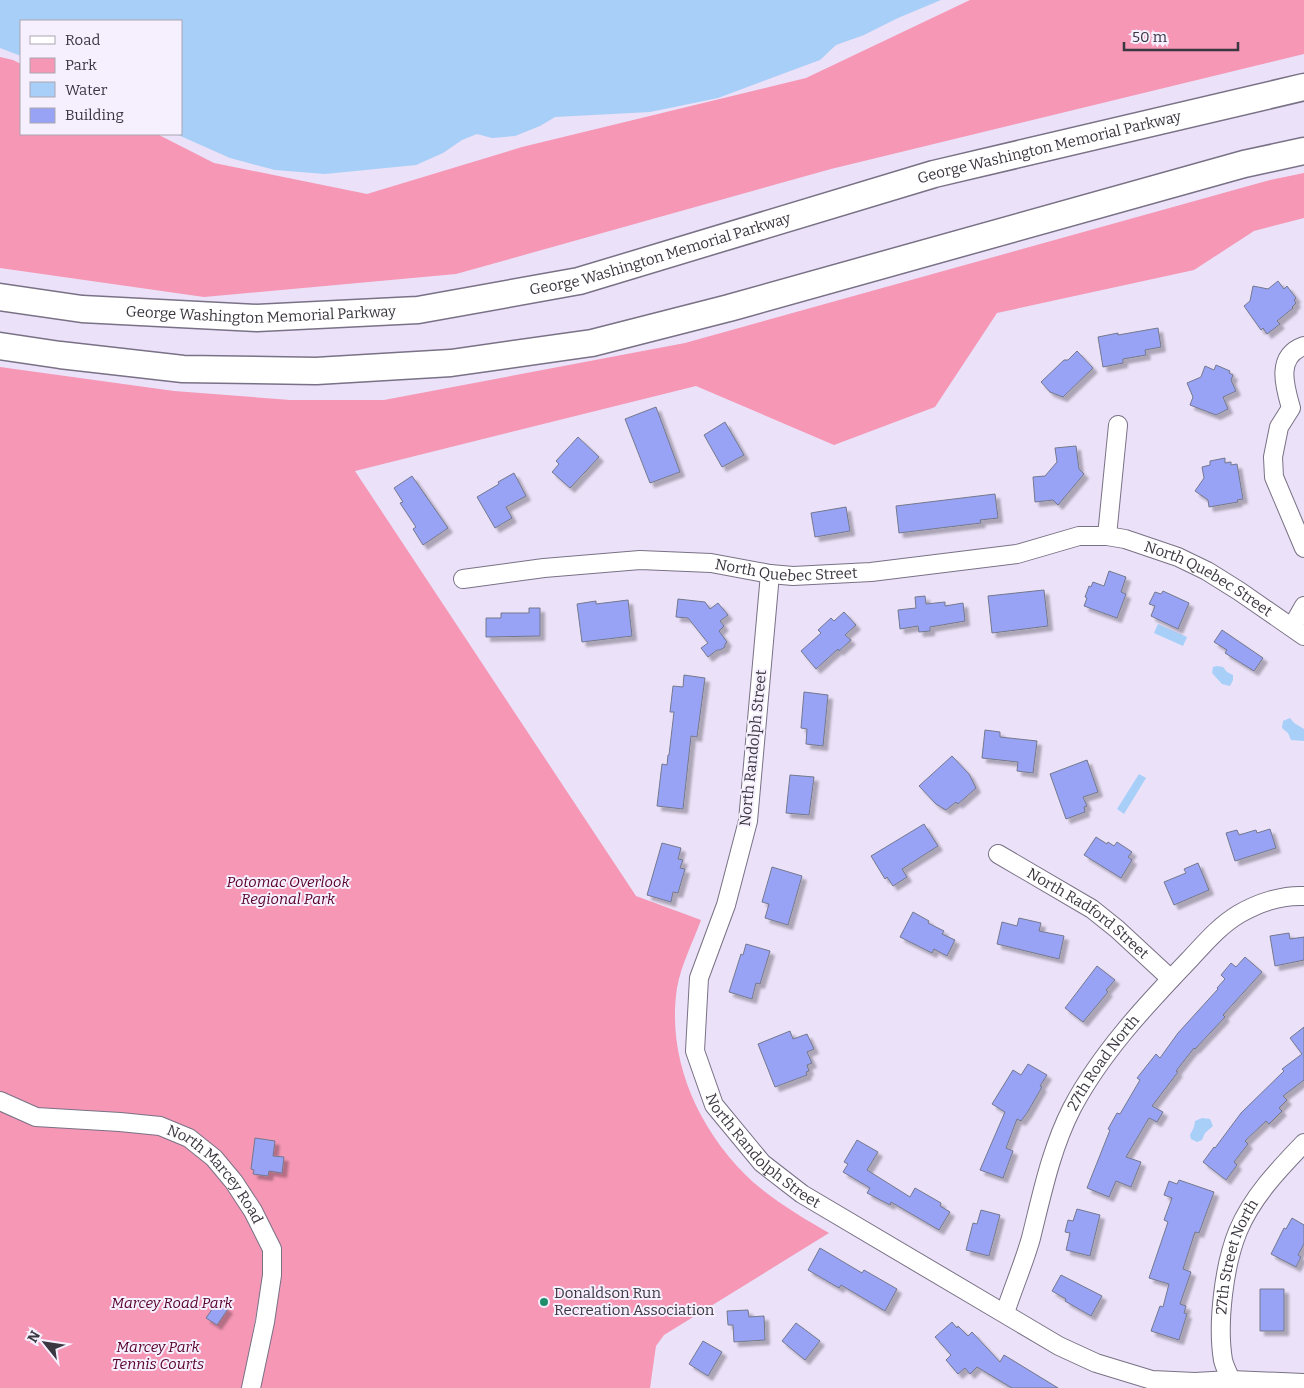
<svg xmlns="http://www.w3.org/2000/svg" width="1304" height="1388" viewBox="0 0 1304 1388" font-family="Bitter,serif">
  <defs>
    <filter id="shadow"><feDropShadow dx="4.5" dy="4.5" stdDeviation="1" flood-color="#0004"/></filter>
  </defs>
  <rect width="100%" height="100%" fill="#ebe1f8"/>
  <path fill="#f597b5" d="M970,0H1304V54L831,169L456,274L204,297L0,268V57L13,60L21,64V134H157L214,163L367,194L522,147L806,78Z
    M1304,173V218L1254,231L1194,270L997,313L935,407L834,445L696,386L355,471L636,896L701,920C693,942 681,965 677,988C666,1061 700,1133 753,1182C776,1202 803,1218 829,1233L664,1335L656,1346L650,1388H254L281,1250L267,1254L243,1388H0V367L174,391L290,400H384L685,343L1270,180Z"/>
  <path fill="#a7cff8" d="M0,0H941L898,18L864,35L836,45L820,60L718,98L650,112L555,117L540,126L515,136L492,138L477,134L462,140L443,153L416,165L325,174L275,170L230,158L176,134H181V21H21V56L0,48Z
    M1158,624L1187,637L1183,646L1154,633Z
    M1217,666L1223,667L1227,672L1233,675V680L1230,686L1222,684L1212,673L1213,667Z
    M1290,718L1294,723L1304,729V741L1291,740L1288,733L1282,728L1283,721Z
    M1139,774L1146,778L1124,814L1117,809Z
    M1202,1118L1210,1119L1213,1126L1205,1133L1202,1140L1197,1142L1191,1139L1190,1135L1194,1127L1195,1121Z"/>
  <path fill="#98a3f5" stroke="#74788d" filter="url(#shadow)" d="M1278,281L1284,289L1287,286L1296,298L1294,300L1296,303L1292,307L1293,308L1277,321L1280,324L1267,334L1263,328L1261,330L1244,306L1250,301L1253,286L1268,289Z
    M1158,328L1161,347L1145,350L1146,355L1123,359V363L1103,367L1098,337L1118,333V335Z
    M1077,351L1093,368L1063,397L1050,392L1041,382L1064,360H1068Z
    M1216,365L1230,371L1229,373L1233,375L1231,380L1236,391L1223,397L1228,409L1216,415L1190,405L1193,397L1187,383L1201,377L1205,366L1214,370Z
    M656,407L680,472L650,483L625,419Z
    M725,422L744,455L722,467L704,435Z
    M578,437L599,457L570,488L552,472L559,464L556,461Z
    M1076,446L1079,469L1084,474L1058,505L1053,500L1035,502L1033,477L1045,476L1057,462L1055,448Z
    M1225,458V463L1231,462V465L1237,464L1243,499L1237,500L1238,502L1209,507L1208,500L1195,491L1204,478L1202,467L1210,465V461Z
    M514,473L526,496L506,507L512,518L495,528L477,497L499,484L498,482Z
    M412,476L448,528L423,545L413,529L416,527L400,503L403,502L394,488Z
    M995,494L998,518L980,520L981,523L899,533L896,506Z
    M846,507L850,531L815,537L811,513Z
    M1109,571L1126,577L1121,592L1126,594L1117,618L1084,606L1087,598L1085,597L1089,586L1091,587L1093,582L1104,586Z
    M1044,590L1048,626L992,633L988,596Z
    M1163,591L1189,603L1178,629L1151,616L1155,606L1149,604L1155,592L1161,594Z
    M925,596L926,604L945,602V606L963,603L965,621L930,627V631L919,632L918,626L900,629L898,610L916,608L915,597Z
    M678,599L705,602L710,609L718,603L728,615L720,621L724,626L719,631L727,642L725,644V647L720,650H717L708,657L701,648L708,643L688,618L676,617Z
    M628,600L632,636L582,642L577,604L596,601V604Z
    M529,608H540V636L486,637V618H501V613H529Z
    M844,612L856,625L845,635L851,640L839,651L838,649L816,669L801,651L821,633L818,630L831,618L834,621Z
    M1222,630L1263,658L1254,671L1225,653L1227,650L1214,642Z
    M684,675L705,678L697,737L691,736L683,809L657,806L662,764L667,765L668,755H669L674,712H670L673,686L683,687Z
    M804,692L828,695L823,746L806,744L807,729L801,728Z
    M985,730L1000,732V737L1037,741L1033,773L1017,771L1018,762L982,758Z
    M952,756L969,774L976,788L958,804L956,802L946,810L936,804L919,786Z
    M1087,760L1098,792L1083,797L1087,806L1084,807L1085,812L1066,819L1050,774Z
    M790,775L814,777L809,815L786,813Z
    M924,824L938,846L902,869L907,877L893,886L887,877L885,879L871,856Z
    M1270,829L1276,848L1235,861L1226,833L1237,830L1239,835L1256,830L1257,833Z
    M1096,837L1107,844L1108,842L1114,846L1117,842L1132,852L1128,857L1132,860L1121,878L1084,855Z
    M662,843L681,848L678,859L683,860L680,868L685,869L678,893L673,892L671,902L647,895Z
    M1198,863L1209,890L1174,905L1164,882L1186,873L1184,869Z
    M772,867L802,876L788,925L765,918L769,904L762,902Z
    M913,912L929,921L928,923L944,931L942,934L955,940L947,956L934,949L932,953L900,937Z
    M1019,918L1041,923L1039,931L1064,936L1059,959L997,944L1002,922L1017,926Z
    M1289,933L1290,939L1304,937V960L1275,966L1270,936Z
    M746,944L770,951L760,984L756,983L752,999L729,992L741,954L743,955Z
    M1245,957L1262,972L1223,1015L1225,1017L1195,1049L1194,1048L1176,1071L1178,1072L1152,1106L1163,1112L1157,1122L1149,1118L1126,1157L1141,1162L1131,1187L1116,1181L1109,1197L1087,1188L1110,1130L1108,1129L1117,1113L1120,1114L1140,1080L1137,1078L1156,1054L1160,1058L1178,1033L1218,989L1217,988L1225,979L1221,975L1231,963L1236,967Z
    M1097,966L1115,980L1106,990L1108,992L1083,1022L1065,1008Z
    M1304,1027V1080L1283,1096L1287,1100L1279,1108L1282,1111L1269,1124L1266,1121L1245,1141L1248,1144L1234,1162L1237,1165L1226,1180L1203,1162L1214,1147L1215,1148L1241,1113L1284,1071L1282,1069L1302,1054L1290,1038Z
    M790,1031L793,1039L807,1034L814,1049L807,1052L812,1063L807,1065L809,1071L806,1072L807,1075L775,1087L758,1044Z
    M1028,1064L1047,1075L1040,1086L1042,1087L1027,1113L1021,1121L1017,1119L1006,1148L1013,1151L1003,1178L980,1170L1005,1112L992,1104L1013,1070L1021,1075Z
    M255,1138L275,1141L273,1156L284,1157L282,1173L269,1171L268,1176L253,1174L254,1170L251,1169Z
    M857,1140L878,1152L867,1170L910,1197L915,1188L941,1203L940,1206L950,1212L939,1230L891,1202L890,1205L867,1193L870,1188L843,1172L848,1164L844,1162Z
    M1179,1180L1214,1192L1199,1233L1195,1232L1183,1269L1191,1272L1180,1304L1186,1306L1184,1313L1187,1314L1179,1340L1151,1331L1160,1306L1163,1307L1169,1284L1149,1278L1168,1222L1164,1220L1172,1198L1164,1195L1169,1181L1177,1184Z
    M1077,1209L1100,1215L1090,1256L1066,1250L1070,1233L1065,1232L1068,1220L1073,1221Z
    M981,1210L1000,1215L989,1256L966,1250L973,1223L977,1224Z
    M1292,1218L1304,1225V1244L1298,1255L1301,1257L1296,1267L1271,1254L1284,1228L1286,1229Z
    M820,1248L862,1273L864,1270L897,1289L885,1311L841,1285L839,1288L808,1270Z
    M1061,1275L1102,1296L1091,1316L1065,1301L1066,1299L1052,1291Z
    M1260,1289H1284V1331H1260Z
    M217,1302L228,1309L217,1325L206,1318Z
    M748,1310L749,1317L764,1316L765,1340L734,1342L733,1325H728L727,1311Z
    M952,1322L957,1328L958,1326L968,1336L972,1332L1000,1362L1004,1355L1058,1388H1012L977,1367L970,1374L965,1368L958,1374L946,1360L951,1355L935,1337Z
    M796,1323L820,1341L805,1360L782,1341Z
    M703,1341L722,1352L708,1376L689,1364Z"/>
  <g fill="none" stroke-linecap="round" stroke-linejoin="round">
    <g stroke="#797185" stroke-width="20">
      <g id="minor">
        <path d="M1304,346C1275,356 1285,387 1291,408L1279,427L1273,457L1274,477L1304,548"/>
        <path d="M1107,536L1118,425"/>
        <path id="s1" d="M770,574L748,821L726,905L699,978L695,1051L714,1105L762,1163L802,1194L1059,1346L1096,1363L1152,1380L1195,1382L1231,1380L1304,1383"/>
        <path id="s2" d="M463,579L544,568L640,560L711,563L770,574L793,576L871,572L1017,554L1079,536H1107L1125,539L1178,557L1207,571L1239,591L1304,636"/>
        <path d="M1292,627L1304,606"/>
        <path id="s3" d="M998,854L1092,909L1117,929L1171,979"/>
        <path id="s4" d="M0,1101L36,1117L120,1122L160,1126L189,1138L214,1158L234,1182L253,1211L272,1249V1275L265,1322L251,1388"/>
        <path id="s5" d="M1005,1313C1013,1288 1024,1263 1031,1238C1042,1194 1051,1149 1072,1108C1101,1053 1146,1005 1189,960C1205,943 1219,926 1239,914C1258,903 1282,895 1304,896"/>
        <path id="s6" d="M1235,1388C1231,1379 1225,1369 1223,1360C1217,1324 1224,1265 1238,1231C1252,1197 1279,1169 1304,1143"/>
      </g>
    </g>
    <g stroke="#797185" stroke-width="29">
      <g id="highway">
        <path id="s7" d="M0,297L82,309L257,318L418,310L579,281L934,174L1304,87"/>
        <path d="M0,346L60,355L183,369L316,371L451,363L592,343L729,308L1244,164L1304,151"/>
      </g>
    </g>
    <use href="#minor" stroke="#fff" stroke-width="18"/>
    <use href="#highway" stroke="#fff" stroke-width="26"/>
  </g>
  <circle fill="#208d6b" stroke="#f6f0fe" stroke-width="2" cx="544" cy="1302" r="5"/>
  <g text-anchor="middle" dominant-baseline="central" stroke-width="4" stroke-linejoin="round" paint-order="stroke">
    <g font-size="15" fill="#3b3740" stroke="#f6f0fe">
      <text stroke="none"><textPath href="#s7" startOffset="1072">George Washington Memorial Parkway</textPath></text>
      <text stroke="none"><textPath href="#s7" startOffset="668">George Washington Memorial Parkway</textPath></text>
      <text stroke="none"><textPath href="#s7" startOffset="262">George Washington Memorial Parkway</textPath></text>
      <text stroke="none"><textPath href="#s2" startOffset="325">North Quebec Street</textPath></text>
      <text stroke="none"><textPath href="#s2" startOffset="761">North Quebec Street</textPath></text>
      <text transform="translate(753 748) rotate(-84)">North Randolph Street</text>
      <text stroke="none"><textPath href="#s3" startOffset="108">North Radford Street</textPath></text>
      <text stroke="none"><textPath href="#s5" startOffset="271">27th Road North</textPath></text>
      <text stroke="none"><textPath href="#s1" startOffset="610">North Randolph Street</textPath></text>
      <text stroke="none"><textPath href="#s4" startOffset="239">North Marcey Road</textPath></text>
      <text stroke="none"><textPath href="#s6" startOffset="136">27th Street North</textPath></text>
    </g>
    <g font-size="15" font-style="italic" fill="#58012b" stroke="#f6f0fe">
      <text x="288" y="882">Potomac Overlook<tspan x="288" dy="17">Regional Park</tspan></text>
      <text x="172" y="1303">Marcey Road Park</text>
      <text x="158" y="1347">Marcey Park<tspan x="158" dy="17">Tennis Courts</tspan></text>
    </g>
    <g font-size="15" fill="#3b3740" stroke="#f6f0fe" text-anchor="start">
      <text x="554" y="1293">Donaldson Run<tspan x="554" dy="17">Recreation Association</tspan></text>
    </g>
  </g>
  <rect x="20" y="20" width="162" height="115" fill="#f6f0fe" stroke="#aba6b2"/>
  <rect x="30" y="36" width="25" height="8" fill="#ffffff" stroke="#aba6b2"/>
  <text x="65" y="45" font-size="15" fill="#3b3740">Road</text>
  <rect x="30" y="58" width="25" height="15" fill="#f597b5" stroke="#aba6b2"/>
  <text x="65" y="70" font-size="15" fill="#3b3740">Park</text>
  <rect x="30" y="82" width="25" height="15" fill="#a7cff8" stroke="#aba6b2"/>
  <text x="65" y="95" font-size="15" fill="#3b3740">Water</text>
  <rect x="30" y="108" width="25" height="15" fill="#98a3f5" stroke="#aba6b2"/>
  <text x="65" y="120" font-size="15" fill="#3b3740">Building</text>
  <g transform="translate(45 1343) rotate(300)" stroke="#f6f0fe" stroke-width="4" paint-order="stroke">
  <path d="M0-4L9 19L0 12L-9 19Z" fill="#3b3740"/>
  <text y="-8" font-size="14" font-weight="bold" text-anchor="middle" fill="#3b3740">N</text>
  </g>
  <path d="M1124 42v8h114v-8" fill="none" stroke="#3b3740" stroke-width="2.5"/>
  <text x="1132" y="42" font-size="15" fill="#3b3740" stroke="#f6f0fe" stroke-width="4" paint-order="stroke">50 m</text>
</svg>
